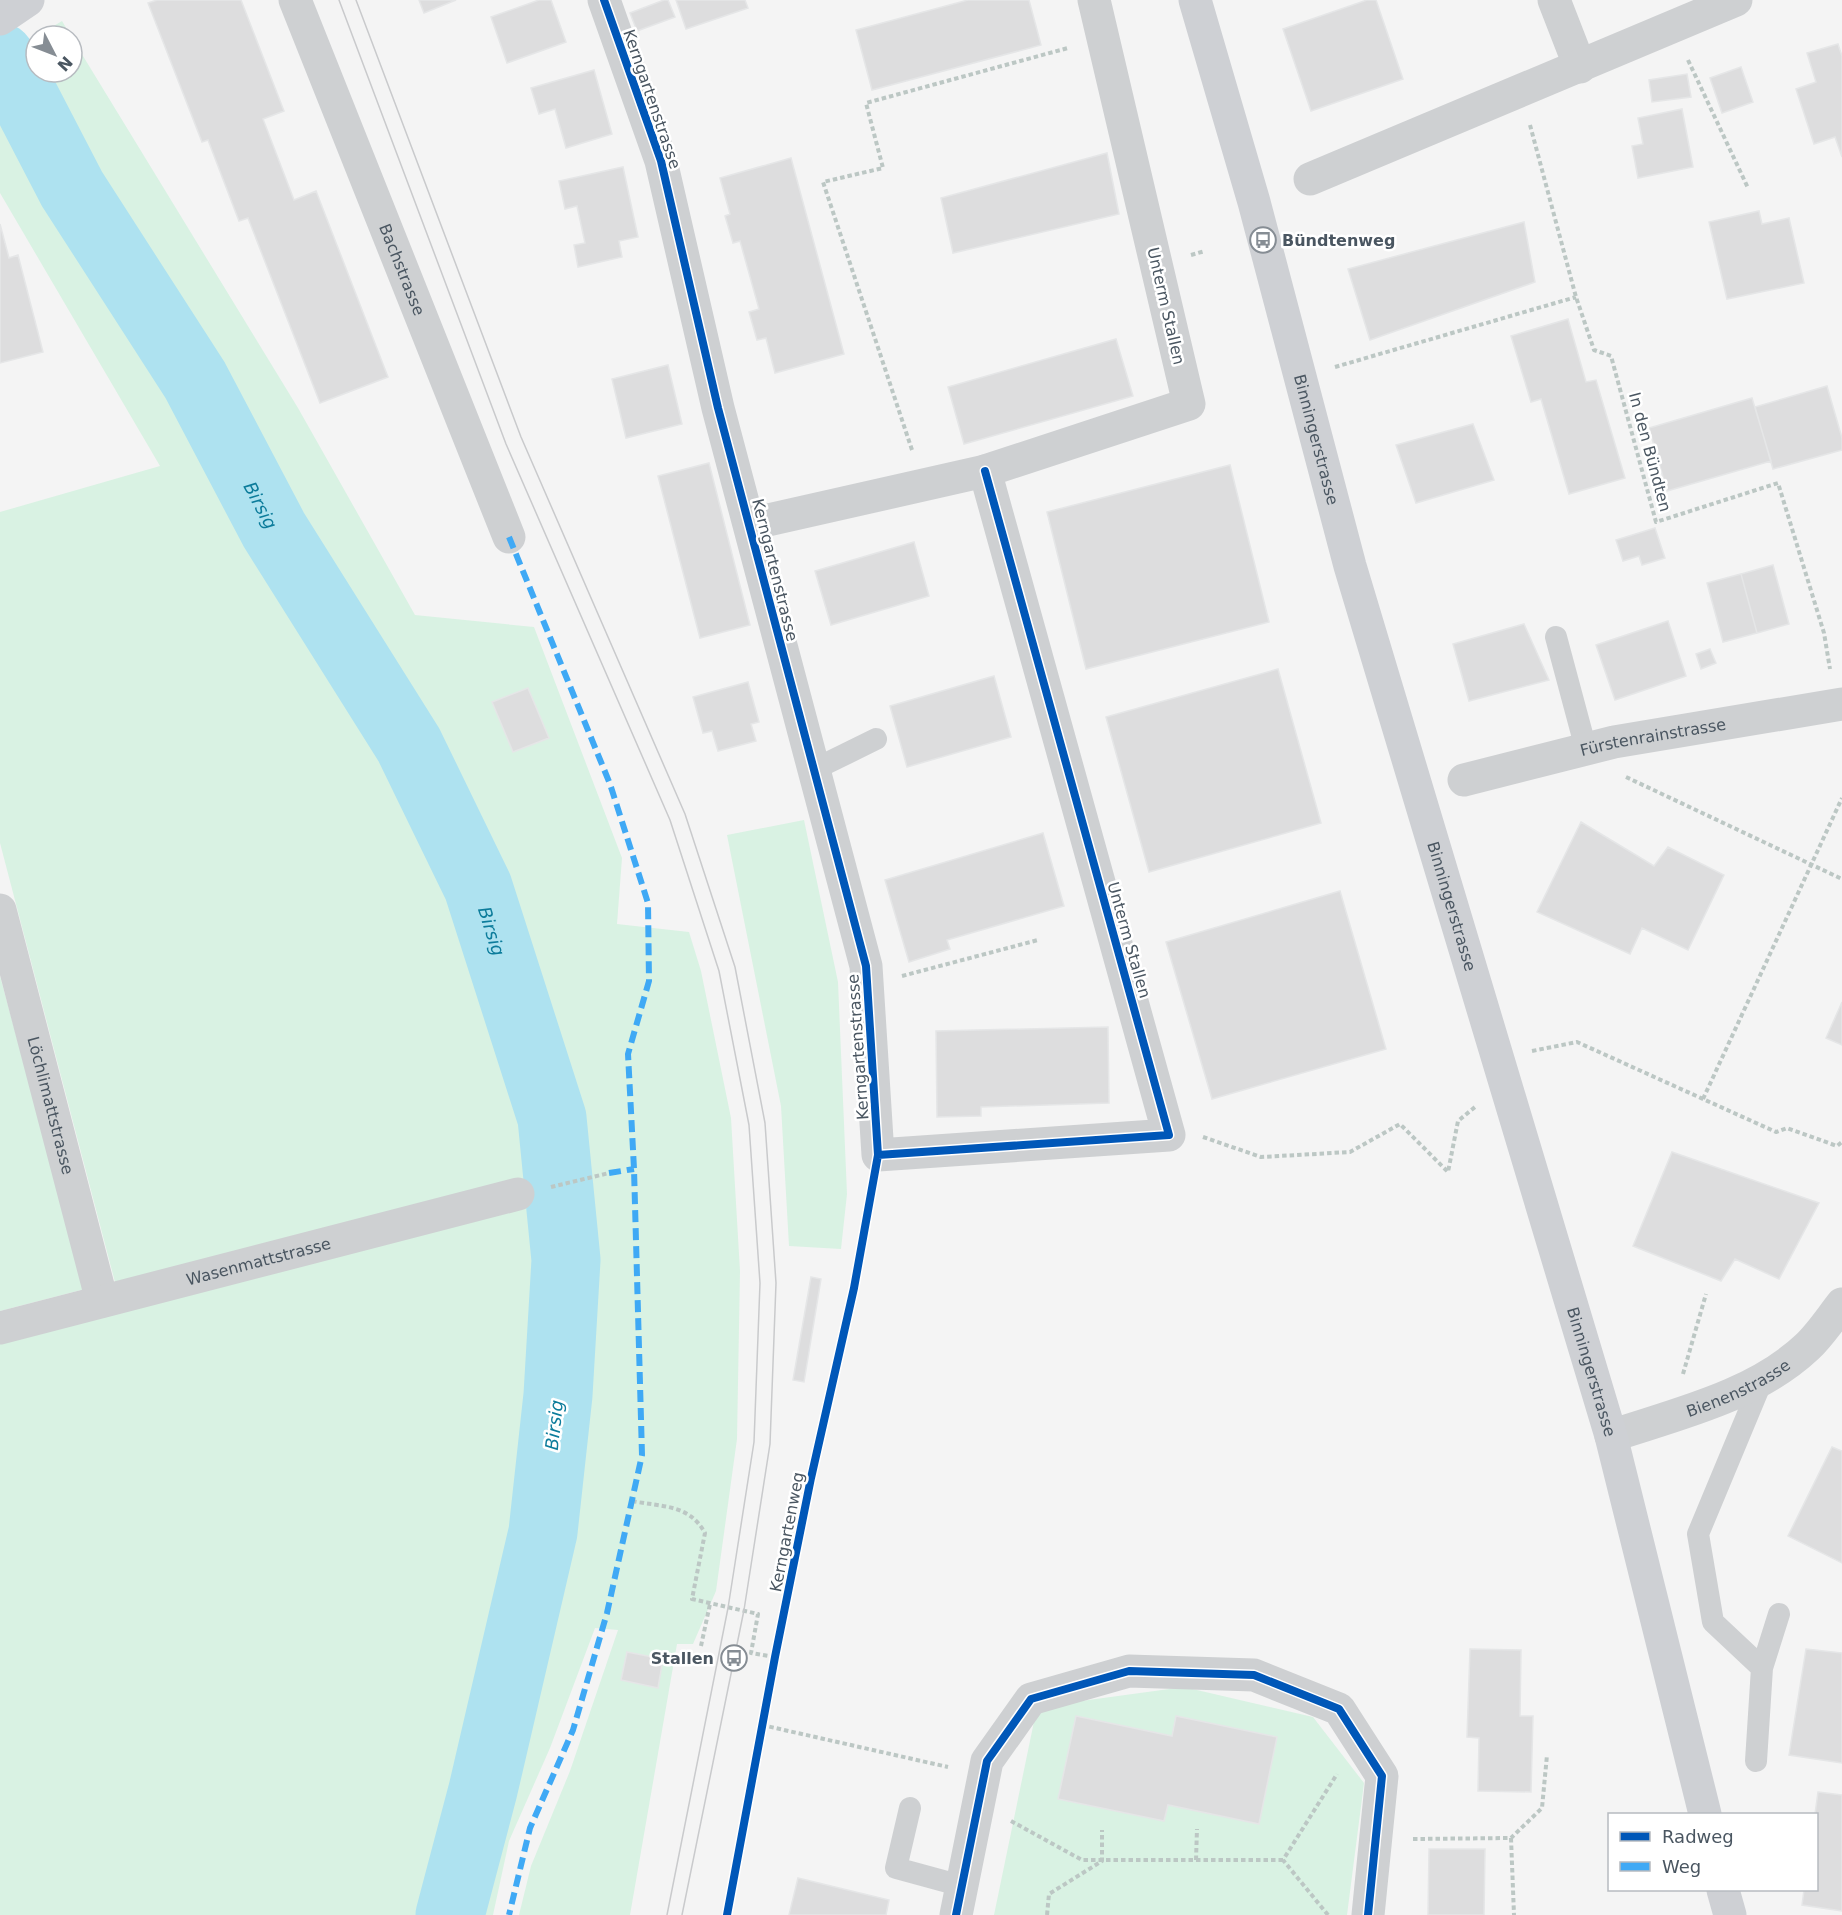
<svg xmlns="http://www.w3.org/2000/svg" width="1842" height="1915" viewBox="0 0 1842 1915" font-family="'DejaVu Sans',sans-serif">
  <rect width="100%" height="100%" fill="#f4f4f4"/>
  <path fill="#d9f2e3" d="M62,21L71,36H37Z
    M36,37V72H72V38L298,408L415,615L534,627L622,858L617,924L689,932L701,971L731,1118L740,1271L737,1439L716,1591L693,1644H677L630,1915H519L531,1866L570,1771L618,1630L595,1628L550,1748L509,1841L493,1915H0V1342L122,1309L0,843V512L160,466L0,193V58Z
    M804,820L838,982L847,1194L841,1249L789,1246L781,1106L727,835Z
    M0,976L85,1289L0,1311Z
    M1184,1687L1313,1717L1364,1783L1347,1915H994L1037,1707Z"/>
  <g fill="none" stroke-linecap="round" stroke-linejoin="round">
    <path stroke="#aee2f0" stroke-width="69" id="s1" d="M0,57L18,85L72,189L195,380L274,530L409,745L478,887L552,1118L566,1260L558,1395L543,1532L483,1790L450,1915"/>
  </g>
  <path fill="#ddddde" stroke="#e5e6e7" stroke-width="1.5" d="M157,0H241L284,111L263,119L294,200L316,191L388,377L320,403L248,218L239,221L208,140L202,142L148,3Z
    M419,0H456L424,13Z
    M539,0H551L566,42L507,63L491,17Z
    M664,0H668L675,17L637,31L630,13Z
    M676,0H745L748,8L686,29Z
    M968,0H1029L1041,45L872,90L856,30Z
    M1367,0H1376L1403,79L1311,111L1283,29Z
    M1838,44L1842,56V157L1835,137L1814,144L1796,89L1816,82L1807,53Z
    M1741,67L1753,102L1722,113L1710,78Z
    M594,70L612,134L566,148L555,109L539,114L531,88Z
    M1687,74L1691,97L1652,102L1649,80Z
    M1682,109L1693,167L1638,178L1632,146L1643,144L1638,118Z
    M1107,153L1119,214L953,253L941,198Z
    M791,158L844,354L775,373L766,338L757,340L749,312L759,309L740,241L733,243L725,216L730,214L720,178Z
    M623,167L638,237L619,241L622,257L578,267L574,245L585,243L577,206L565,209L559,181Z
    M1759,211L1762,224L1789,218L1804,283L1727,299L1709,222Z
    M1524,222L1535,282L1370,340L1348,269Z
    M0,224L9,258L18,255L43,352L0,363Z
    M1568,319L1586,382L1596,380L1625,478L1569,494L1541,399L1531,402L1511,336Z
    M1116,339L1133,396L964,444L948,387Z
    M668,365L682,424L626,438L612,379Z
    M1827,386L1842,438V450L1773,469L1755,407Z
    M1752,398L1771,461L1667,491L1649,428Z
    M1473,424L1494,480L1416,503L1396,445Z
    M709,463L750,625L700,638L658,476Z
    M1230,465L1269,622L1086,669L1047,512Z
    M1655,528L1665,558L1642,565L1639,556L1623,561L1616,540Z
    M914,542L929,596L831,625L815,571Z
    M1773,565L1789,624L1757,633L1741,574Z
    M1741,574L1757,633L1723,642L1707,583Z
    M1668,621L1686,676L1615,700L1596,645Z
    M1524,624L1549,680L1469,701L1453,644Z
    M1710,649L1716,663L1701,669L1696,654Z
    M1278,669L1321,823L1149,872L1106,717Z
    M994,676L1011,737L907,767L890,706Z
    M748,682L759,722L751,724L756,741L718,751L712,731L703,733L693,697Z
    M528,688L549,738L513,752L492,702Z
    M1581,822L1654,866L1668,847L1724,875L1688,950L1642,928L1630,954L1537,912Z
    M1043,833L1064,906L947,940L950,949L909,962L885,880Z
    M1340,891L1386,1049L1212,1099L1166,942Z
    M1842,1002V1045L1826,1038Z
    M1108,1027L1109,1103L981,1107V1116L937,1117L936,1031Z
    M1672,1152L1819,1203L1779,1279L1735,1259L1721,1281L1633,1246Z
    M811,1277L821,1279L804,1382L793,1380Z
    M1832,1447L1842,1451V1563L1788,1536Z
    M1470,1649L1521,1650L1520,1716H1533L1531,1792L1478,1791L1479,1738L1467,1737Z
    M1806,1649L1842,1653V1763L1789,1755Z
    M627,1652L663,1659L658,1688L621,1680Z
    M1076,1716L1172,1736L1176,1716L1277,1737L1259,1824L1168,1805L1164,1821L1058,1799Z
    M1818,1792L1842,1795V1911L1802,1905L1804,1890H1816L1815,1814Z
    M1429,1849H1485L1484,1915H1428Z
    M798,1878L889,1900L886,1915H789Z"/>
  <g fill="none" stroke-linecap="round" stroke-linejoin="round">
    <path stroke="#bcc7c4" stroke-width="4" stroke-dasharray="4.5 3" stroke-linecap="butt" d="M1688,60L1748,188
      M1530,125L1576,297L1594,350L1611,356L1656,522L1778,483L1824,633L1830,669
      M1191,255L1205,251
      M1335,367L1576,297
      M912,450L823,182L883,168L866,103L1068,48
      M1626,777L1842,879
      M902,976L1038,940
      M1532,1051L1577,1042L1776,1132L1787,1128L1837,1146L1842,1142
      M1703,1099L1842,798
      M1203,1137L1261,1157L1350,1152L1400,1124L1448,1172L1458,1121L1475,1107
      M551,1187L609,1173
      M1683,1374L1706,1294
      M632,1501C662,1507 689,1504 705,1533L692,1599L758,1614L751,1653L775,1657
      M701,1646L710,1604
      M762,1725L948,1767
      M1011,1821L1082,1860H1283
      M1511,1838L1514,1915
      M1413,1839L1511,1838L1542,1808L1547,1755
      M1196,1860L1197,1829
      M1047,1915L1049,1894L1102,1861V1830
      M1328,1915L1283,1860L1337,1774"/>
    <path stroke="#ced0d2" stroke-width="22" d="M1556,637L1586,749
      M815,769L876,739
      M1762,1668L1779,1614
      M1756,1761L1762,1668L1713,1622L1698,1534L1763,1378
      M910,1808L896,1868L962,1886"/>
    <g stroke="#ced0d2" stroke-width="33">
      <path id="s2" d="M295,0L509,537"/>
      <path d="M604,0L661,161L718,408L866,966L878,1155L1169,1135L985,471"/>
      <path d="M1554,0L1580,67"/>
      <path d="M1310,179L1736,0"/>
      <path d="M750,524L985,471L1189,404L1094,0"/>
      <path id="s3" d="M1464,780L1614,742L1842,704"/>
      <path id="s4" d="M0,910L102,1301"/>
      <path id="s5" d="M0,1328L518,1194"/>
      <path id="s6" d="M1611,1436C1677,1414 1755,1396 1807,1347C1820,1335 1831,1318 1842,1304"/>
      <path d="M956,1915L987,1761L1031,1699L1129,1671L1254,1675L1339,1709L1382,1776L1368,1915"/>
    </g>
    <g stroke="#ced0d4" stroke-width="33">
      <path id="s7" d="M1195,0L1254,202L1350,566L1611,1436L1705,1814"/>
      <path d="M0,19L28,0"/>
      <path d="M1723,1890L1730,1915"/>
    </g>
    <path stroke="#c9cacc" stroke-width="1.5" d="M339,0L506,444L670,820L719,971L749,1125L760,1283L754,1442L728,1608L667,1915
      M356,0L521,437L685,814L735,967L765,1123L776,1283L770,1444L744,1610L682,1915"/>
    <path stroke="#3fa9f5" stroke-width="6" stroke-dasharray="12 6" stroke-linecap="butt" d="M509,537L610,784L648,903L649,981L628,1054L634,1169L642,1455L607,1613L573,1730L530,1828L509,1915
      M609,1173L634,1169"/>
    <g stroke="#fff" stroke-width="11">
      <path id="cycleway" d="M604,0L661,161L718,408L866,966L878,1155L854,1288L811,1478L775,1657L727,1915
        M878,1155L1169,1135L985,471
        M956,1915L987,1761L1031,1699L1129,1671L1254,1675L1339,1709L1382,1776L1368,1915"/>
    </g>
    <use href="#cycleway" stroke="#0057b8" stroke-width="8"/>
  </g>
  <defs>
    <g id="bus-ring" transform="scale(1.35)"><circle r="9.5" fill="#fff" stroke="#868d94" stroke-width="1.5"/><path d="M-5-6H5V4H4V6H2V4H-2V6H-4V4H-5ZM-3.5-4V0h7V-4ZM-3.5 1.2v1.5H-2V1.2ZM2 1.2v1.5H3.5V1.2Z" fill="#868d94"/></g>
  </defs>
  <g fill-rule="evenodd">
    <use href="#bus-ring" x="1263" y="240"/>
    <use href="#bus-ring" x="734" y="1658"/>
  </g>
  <g text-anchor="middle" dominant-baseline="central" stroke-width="5" stroke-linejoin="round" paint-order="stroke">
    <g font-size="16" fill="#4a5661" stroke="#fff">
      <text transform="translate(652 99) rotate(71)">Kerngartenstrasse</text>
      <text stroke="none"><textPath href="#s2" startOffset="290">Bachstrasse</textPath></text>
      <text transform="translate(1166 306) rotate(77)">Unterm Stallen</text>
      <text stroke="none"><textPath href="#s7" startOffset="456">Binningerstrasse</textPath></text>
      <text transform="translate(1650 452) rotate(75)">In den Bündten</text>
      <text transform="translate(775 570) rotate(76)">Kerngartenstrasse</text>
      <text stroke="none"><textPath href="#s3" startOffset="194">Fürstenrainstrasse</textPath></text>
      <text stroke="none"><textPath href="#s7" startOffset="942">Binningerstrasse</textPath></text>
      <text transform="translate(1129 940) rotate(74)">Unterm Stallen</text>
      <text transform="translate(858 1047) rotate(-94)">Kerngartenstrasse</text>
      <text stroke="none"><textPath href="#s4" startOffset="202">Löchlimattstrasse</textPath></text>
      <text stroke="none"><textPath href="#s5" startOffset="267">Wasenmattstrasse</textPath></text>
      <text stroke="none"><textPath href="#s7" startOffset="1428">Binningerstrasse</textPath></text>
      <text stroke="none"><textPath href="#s6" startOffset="136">Bienenstrasse</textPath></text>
      <text transform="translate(787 1532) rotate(-79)">Kerngartenweg</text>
    </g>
    <g font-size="16" font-weight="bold" fill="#4a5661" stroke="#fff" text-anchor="start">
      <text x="1282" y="240">Bündtenweg</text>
      <text x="714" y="1658" text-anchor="end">Stallen</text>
    </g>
    <g font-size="18" font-style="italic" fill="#0c7c9b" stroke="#fff">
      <text stroke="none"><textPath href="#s1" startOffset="519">Birsig</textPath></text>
      <text stroke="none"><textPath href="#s1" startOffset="1005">Birsig</textPath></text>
      <text transform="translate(554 1425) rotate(-84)">Birsig</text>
    </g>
  </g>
  <rect x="1608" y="1813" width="210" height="78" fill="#ffffff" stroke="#b7bbc0" stroke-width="1.5"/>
  <rect x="1620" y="1832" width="30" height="9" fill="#0057b8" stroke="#b7bbc0" stroke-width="1.5"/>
  <text x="1662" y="1843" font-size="18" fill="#4a5661">Radweg</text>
  <rect x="1620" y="1862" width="30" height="9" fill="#3fa9f5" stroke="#b7bbc0" stroke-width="1.5"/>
  <text x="1662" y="1873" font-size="18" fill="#4a5661">Weg</text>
  <g transform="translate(54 54) rotate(132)"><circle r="28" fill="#ffffff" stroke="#b7bbc0" stroke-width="1.5"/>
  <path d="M0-4.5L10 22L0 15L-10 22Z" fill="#868d94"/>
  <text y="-9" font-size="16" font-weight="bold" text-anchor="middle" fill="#4a5661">N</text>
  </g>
</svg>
